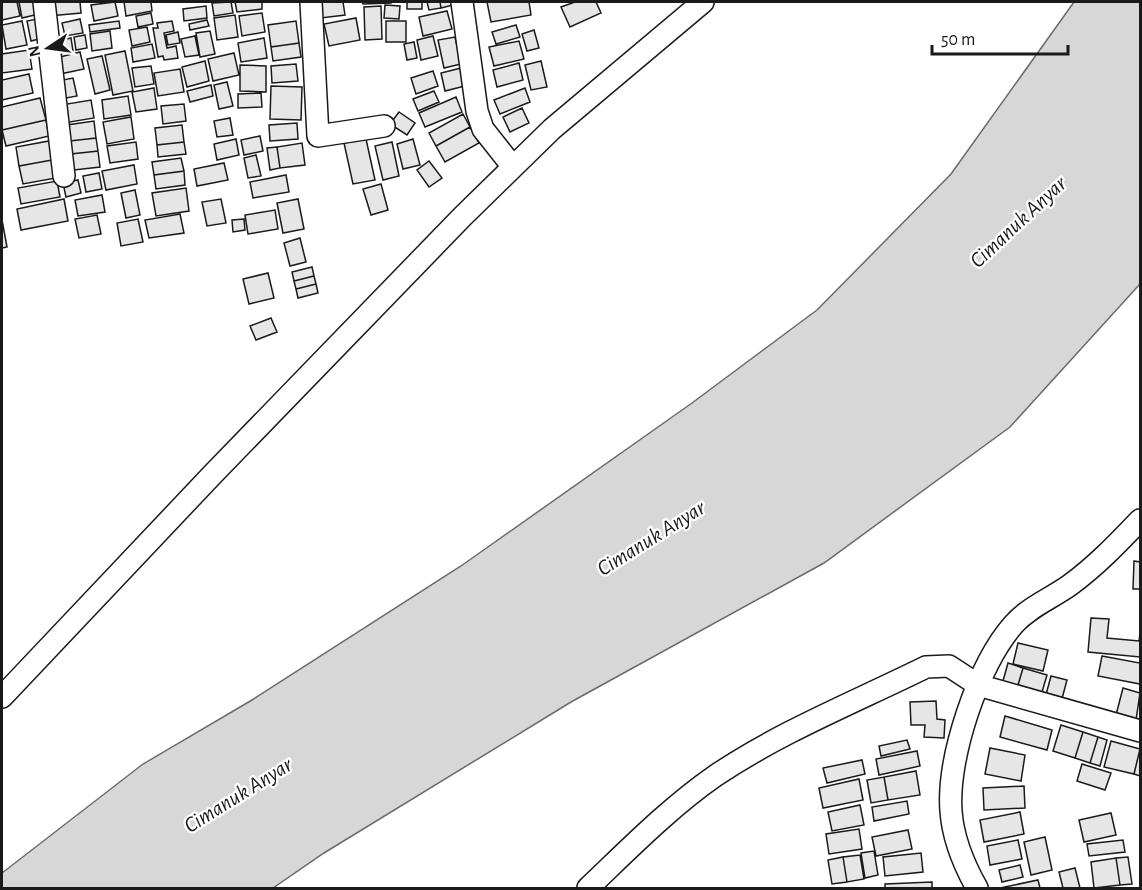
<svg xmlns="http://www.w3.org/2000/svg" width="1142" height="890" viewBox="0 0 1142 890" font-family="'Alegreya Sans',sans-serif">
  <rect width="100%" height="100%" fill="#fff"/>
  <path fill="#d7d7d7" stroke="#6a6a6a" stroke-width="1.5" d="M1074,2H1140V284L1010,427L824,563L571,702L324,853L273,888H2V873L143,764L252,700L461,566L692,403L817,310L951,174Z"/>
  <path fill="#e6e6e6" stroke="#1a1a1a" stroke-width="1.5" d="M2,2H17L20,16L2,20Z
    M19,2H40L43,13L22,18Z
    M48,2H80L81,13L49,16Z
    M115,2L118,16L94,21L91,5Z
    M124,2H151L152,11L126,16Z
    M231,2L233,13L214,16L212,3Z
    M235,2H262V9L237,12Z
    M319,2H343L345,15L321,18Z
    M362,2H391V3L363,4Z
    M407,2H422V9H407Z
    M427,2H440L441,8L429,10Z
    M440,2H453V5L441,8Z
    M487,2H529L531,15L491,22Z
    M575,2H596L601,13L570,27L561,7Z
    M385,5L400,6L399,19L384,18Z
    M206,6L207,18L184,21L183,9Z
    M381,6L382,39L365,40L364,7Z
    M447,11L452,29L423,36L419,17Z
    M151,13L153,24L138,27L136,16Z
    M262,13L265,32L242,36L239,16Z
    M235,15L238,37L217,40L214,18Z
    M42,18L47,37L31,41L27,21Z
    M356,18L360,40L329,46L324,24Z
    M80,19L83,33L65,36L62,23Z
    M207,20L209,26L190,30L189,24Z
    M22,21L27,45L6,49L2,25Z
    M119,21L120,28L90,32L89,25Z
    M172,21L174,31L164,33L167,48L176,46L178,58L164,60L163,56L158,57L153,28H158L157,23Z
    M296,21L299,43L271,47L268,25Z
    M386,21H406V42H386Z
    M516,25L520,37L496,44L492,32Z
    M147,27L150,42L132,46L129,30Z
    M534,30L539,48L527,51L522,34Z
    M110,31L112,48L92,51L90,34Z
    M210,31L215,54L200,57L196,33Z
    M178,32L180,43L168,45L166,35Z
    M85,35L87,48L76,50L74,37Z
    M195,36L199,55L185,57L181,39Z
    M433,36L438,56L421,60L417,40Z
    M455,37L461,64L444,68L438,40Z
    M71,38L73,51L56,55L54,42Z
    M264,38L267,58L241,62L238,43Z
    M519,41L524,59L494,66L489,47Z
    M414,42L417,58L407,60L404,44Z
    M299,43L301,57L273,61L271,47Z
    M152,44L155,58L133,62L131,48Z
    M29,50L32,69L2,73V54Z
    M125,51L133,91L113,95L105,55Z
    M80,52L84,69L60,74L56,58Z
    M234,53L239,75L213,81L208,59Z
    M102,56L110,90L95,94L87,59Z
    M205,61L209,81L187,87L182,67Z
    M541,61L547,87L531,90L525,65Z
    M519,63L523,80L497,87L493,70Z
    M296,64L298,81L272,83L271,66Z
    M240,65L266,66V92L240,91Z
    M151,66L154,84L135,87L132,68Z
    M461,68L465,86L445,91L441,73Z
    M180,69L184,92L158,96L154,73Z
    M433,71L438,86L416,94L411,78Z
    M29,74L33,93L2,100V80Z
    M73,78L77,96L61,99L57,81Z
    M227,82L233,106L219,109L214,85Z
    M211,85L213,96L190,102L187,91Z
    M271,86L302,87L301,120L270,119Z
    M154,88L157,109L136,112L132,92Z
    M525,88L530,102L500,114L494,100Z
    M434,91L439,102L418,111L413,99Z
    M261,93L262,107L238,108V94Z
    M128,96L131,115L104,119L102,100Z
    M456,97L462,112L425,127L419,113Z
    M40,98L46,120L2,130V107Z
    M91,100L94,118L64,123L61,105Z
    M184,104L186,121L163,124L161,106Z
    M522,108L529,123L510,132L503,117Z
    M399,112L415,123L407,135L390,124Z
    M463,114L470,127L436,146L429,133Z
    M131,117L134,139L107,144L103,122Z
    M230,118L233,135L217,137L214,121Z
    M46,120L49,136L6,146L2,130Z
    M94,121L96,138L70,141L67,125Z
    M297,123L298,139L270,141L269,125Z
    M182,125L184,142L157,145L155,128Z
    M470,127L479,143L445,162L436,146Z
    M260,136L263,151L244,155L241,140Z
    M96,138L98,151L71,154L70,141Z
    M236,139L239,155L217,160L214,144Z
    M366,139L375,180L353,184L344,143Z
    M413,139L420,165L403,169L397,144Z
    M49,141L52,160L19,166L16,147Z
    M136,142L138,159L110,163L107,146Z
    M184,142L186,154L158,157L157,145Z
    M392,142L399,176L383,180L375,146Z
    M302,143L305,165L280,168L277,147Z
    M277,147L280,168L270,170L267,148Z
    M98,151L100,167L74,170L71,154Z
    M256,155L261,176L248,178L244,158Z
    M181,158L184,171L154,175L152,162Z
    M52,160L56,178L23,184L19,166Z
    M429,161L442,178L429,187L417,170Z
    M224,163L228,180L197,186L194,169Z
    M134,165L137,184L106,190L102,171Z
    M184,171L185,185L156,189L154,175Z
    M99,173L102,189L86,192L83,176Z
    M286,175L289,192L253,198L250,182Z
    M78,180L81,193L66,197L63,183Z
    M57,181L60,197L21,204L18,188Z
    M381,184L388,210L371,215L363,189Z
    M186,188L189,211L156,216L152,193Z
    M135,190L140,215L126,218L121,193Z
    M102,195L105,212L78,216L75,200Z
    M64,199L68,221L21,230L17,209Z
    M221,199L226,223L207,226L202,202Z
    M298,199L304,229L283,233L277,203Z
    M275,210L278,229L248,234L245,215Z
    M180,214L184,233L149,238L145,220Z
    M97,215L101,234L79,238L75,219Z
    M138,219L143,242L121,246L117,223Z
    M244,219L245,230L233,232L232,220Z
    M2,220L7,247L2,248Z
    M300,238L306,262L290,266L284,243Z
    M312,267L314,276L294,281L292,272Z
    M268,273L274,298L249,304L243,279Z
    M314,276L316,284L296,289L294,281Z
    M316,284L318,293L298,298L296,289Z
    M271,318L277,332L256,340L250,326Z
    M1134,561L1140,562V589H1133Z
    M1091,618L1109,619L1107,638L1139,641L1140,633V657L1088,652Z
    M1018,643L1048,650L1043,671L1013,664Z
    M1102,656L1140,663V684L1098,676Z
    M1008,663L1023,668L1016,692L1001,688Z
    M1023,668L1047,675L1040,699L1016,692Z
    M1051,676L1067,680L1060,706L1044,702Z
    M1123,688L1140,693L1136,720L1116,715Z
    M936,701L937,719L945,720L944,738L924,737L925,725H911L910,702Z
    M1005,716L1052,730L1047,750L1000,737Z
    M1061,725L1083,732L1075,758L1053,751Z
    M1083,732L1098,737L1090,763L1075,758Z
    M1098,737L1107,740L1100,766L1090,763Z
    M907,740L910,749L881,756L879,746Z
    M1111,741L1140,749L1134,774L1104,767Z
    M990,748L1025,755L1021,781L985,774Z
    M1140,749V776L1134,774Z
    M917,751L920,766L879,775L876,759Z
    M862,760L865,774L827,783L823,768Z
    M1082,764L1111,773L1105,790L1077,781Z
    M916,771L920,795L888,800L884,777Z
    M884,777L888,800L871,803L867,780Z
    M859,779L863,800L823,808L819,788Z
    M1024,786L1025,808L984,810L983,788Z
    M907,801L909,814L874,821L872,807Z
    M860,805L864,825L832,831L828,812Z
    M1020,812L1024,834L984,842L980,820Z
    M1111,813L1116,835L1084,842L1079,820Z
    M859,829L862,849L829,854L826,834Z
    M908,830L912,849L876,856L872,837Z
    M1045,837L1052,870L1031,875L1024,842Z
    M1018,840L1022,859L990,865L987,846Z
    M1123,840L1125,852L1089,856L1087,844Z
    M874,851L878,875L865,878L861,853Z
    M921,853L923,872L885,876L883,857Z
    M860,855L864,879L847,882L843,857Z
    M843,857L847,882L832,884L828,860Z
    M1128,857L1132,884L1120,885L1116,858Z
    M1116,858L1120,885L1094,888L1091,862Z
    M1020,865L1023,877L1002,882L999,870Z
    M1075,868L1080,888H1063L1059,872Z
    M1038,880L1040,888H1000Z
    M932,882V888H885V884Z"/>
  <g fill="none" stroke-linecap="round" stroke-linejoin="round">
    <g stroke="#1a1a1a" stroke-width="24">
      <path id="minor" d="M44,2L64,176
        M311,2L318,136L384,126
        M462,2L477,111L483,129L513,167
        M2,697L212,475L462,217L552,129L703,2
        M588,888C628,850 669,808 715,776C780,732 855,702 926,667L949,666L978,685L1140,731
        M977,888C964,865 953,839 951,811C947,758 978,664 1014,624C1029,607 1052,598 1070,585C1096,566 1118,543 1140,520"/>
    </g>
    <use href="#minor" stroke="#fff" stroke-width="21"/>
  </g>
  <g text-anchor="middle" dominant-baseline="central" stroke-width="4.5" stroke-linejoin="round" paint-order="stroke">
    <g font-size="22" font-style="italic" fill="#1a1a1a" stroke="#fff">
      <text transform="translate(1018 222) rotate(-43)">Cimanuk Anyar</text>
      <text transform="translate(651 538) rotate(-32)">Cimanuk Anyar</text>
      <text transform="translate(238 795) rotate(-32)">Cimanuk Anyar</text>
    </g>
  </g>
  <rect width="1142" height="890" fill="none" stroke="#1a1a1a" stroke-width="6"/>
  <g transform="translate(48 48) rotate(257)" stroke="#ffffff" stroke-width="4.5" paint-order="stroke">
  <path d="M0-4.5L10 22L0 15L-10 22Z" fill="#1a1a1a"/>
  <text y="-9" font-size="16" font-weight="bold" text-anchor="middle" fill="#1a1a1a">N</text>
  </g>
  <path d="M932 45v9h136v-9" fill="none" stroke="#1a1a1a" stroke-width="3"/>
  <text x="941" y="45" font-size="18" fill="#1a1a1a" stroke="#ffffff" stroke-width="4.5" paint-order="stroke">50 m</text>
</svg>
